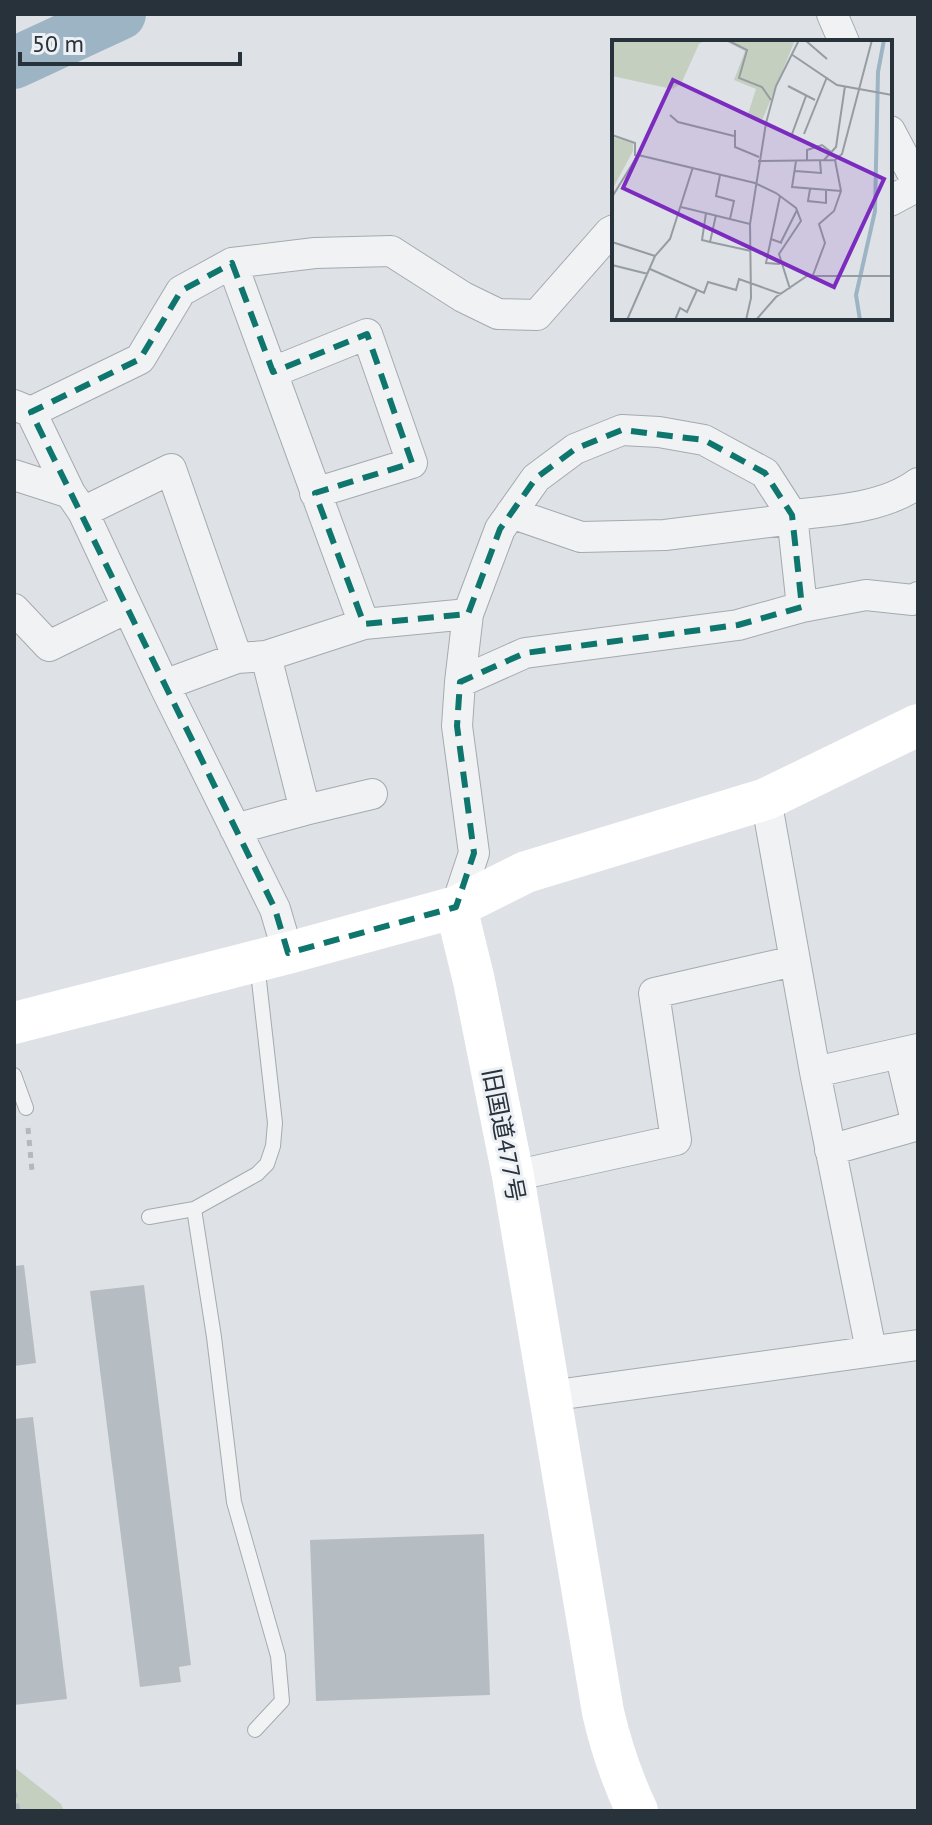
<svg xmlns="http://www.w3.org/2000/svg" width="932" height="1825" viewBox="0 0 932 1825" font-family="'PT Sans','Noto Sans JP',sans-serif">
  <rect width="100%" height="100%" fill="#dee2e6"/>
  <path fill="#c5cfc0" d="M14,1767L61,1804L64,1811H14Z"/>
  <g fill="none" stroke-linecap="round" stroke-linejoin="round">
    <path stroke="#9cb4c3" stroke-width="52" d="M14,63L120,14"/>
  </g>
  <path fill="#b5bcc2" d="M24,1265L36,1363L14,1366V1266Z
    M144,1285L191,1665L179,1667L181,1682L140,1687L90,1291Z
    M33,1417L67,1699L14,1705V1419Z
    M484,1534L490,1695L316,1701L310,1540Z"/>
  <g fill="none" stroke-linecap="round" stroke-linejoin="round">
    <g stroke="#a4aaaf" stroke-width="16">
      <path id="lane" d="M14,1075L26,1108
        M194,1209L214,1337L234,1502L278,1656L282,1701L255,1730
        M149,1217L194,1209L257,1174L267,1164L273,1146L275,1123L257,963"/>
    </g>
    <g stroke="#a4aaaf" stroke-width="32">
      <path id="street" d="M832,14L844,42
        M890,131L918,184
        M890,201L918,186
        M273,372L367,334L412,463L315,493
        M14,405L31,412L70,493L83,512L164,685L275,909L288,953
        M31,412L140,359L181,291L232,263L315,253L391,251L463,297L498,314L537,315L610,232L614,230
        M14,475L70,493
        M83,512L171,469L237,658
        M511,513L581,537L665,535L793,519
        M802,607L866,595L913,600L918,597
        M14,609L49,646L127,608
        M364,624L468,614
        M266,656L305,810
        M460,682L525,653L738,625L802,607L792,515
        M164,685L237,658L266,656L364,624L232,263
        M766,799L815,1072L871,1350
        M235,829L305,810L372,794
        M456,907L474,853L457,726L460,682L468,614L500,529L536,478L575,449L622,430L659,432L704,440L765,473L792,515C832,511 885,508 918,483
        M900,1053L917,1125
        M815,1072L918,1049
        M830,1150L918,1125
        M513,1176L676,1140L654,993L794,961
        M549,1396L918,1345"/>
    </g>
    <path stroke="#b4b8bc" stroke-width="5" stroke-dasharray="6 6" stroke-linecap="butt" d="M28,1128L32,1171
      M14,1792L18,1811"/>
    <use href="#lane" stroke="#f0f2f4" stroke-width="14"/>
    <use href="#street" stroke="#f0f2f4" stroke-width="30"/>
    <path stroke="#fff" stroke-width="42" d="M456,907L474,981L513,1176L603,1712C611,1747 622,1779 637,1811
      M14,1023L288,953L456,907L526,872L766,799L918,725"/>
  </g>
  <path fill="none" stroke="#0f766e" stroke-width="6" stroke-dasharray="16 10" stroke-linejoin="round" d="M232,263L273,372L367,334L412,463L315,493L364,624L468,614L500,529L536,478L575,449L622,430L704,440L765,473L792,515L802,607L738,625L525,653L460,682L457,726L474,853L456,907L288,953L275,909L31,412L140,359L181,291Z"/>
  <g text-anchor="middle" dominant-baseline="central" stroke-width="6" stroke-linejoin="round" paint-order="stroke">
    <g font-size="24" fill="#28323b" stroke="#edf0f4">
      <text transform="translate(504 1135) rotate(79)">旧国道477号</text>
    </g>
  </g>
  <g transform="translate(612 40)">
    <rect width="280" height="280" fill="#dee2e6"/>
    <path d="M0,0H94L87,4L69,44L60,49L0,36ZM111,0H183L150,81L135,77L144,49L122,40L133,11ZM0,97L21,103V111L0,150Z" fill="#c5cfc0"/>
    <path fill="none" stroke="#9cb4c3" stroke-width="4" d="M248,280L244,255L263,171L266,32L272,0"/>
    <path fill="none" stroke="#959ca2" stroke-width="2" d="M115,0L135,10L127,38L150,47L159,60M193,0L215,19M179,14L225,45L280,55M176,46L203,60M58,75L66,82L122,96M123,90V107L147,117M180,94L194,56M192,94L215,37M0,95L23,103V116M212,120L224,107L233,46M146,121L223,120L230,114L260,0M184,121L180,147L229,151M195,121V110L210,105L219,112M183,131L209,133L208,121M108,135L104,156L122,161L118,179M198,149L196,161L214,163V151M168,156L159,199L170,203M0,157L26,115L143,143L164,153L184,168L189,181L167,214L178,249M69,167L138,184M94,173L90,200L98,202M104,175L98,202L139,211M159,199L154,223L168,224M0,202L43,216M169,202L185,170M0,225L36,234M38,229L92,253L96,242L124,250L127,239L169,254M201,235L213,203L207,184L222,171L229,151L223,120M15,280L43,216L58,199L81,127M63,280L68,268L75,272L85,250M134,280L139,258L138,184L154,83L164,46L187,0M144,280L164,257L195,236H280"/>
    <path fill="#7b2cbf" fill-opacity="0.15" stroke="#7b2cbf" stroke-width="4" d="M61,40L272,139L222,247L11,148Z"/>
    <rect width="280" height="280" fill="none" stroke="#28323b" stroke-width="4"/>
  </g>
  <rect width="932" height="1825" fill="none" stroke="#28323b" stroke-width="32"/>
  <path d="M20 52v12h220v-12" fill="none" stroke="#28323b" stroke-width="4"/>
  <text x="32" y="52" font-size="24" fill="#28323b" stroke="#edf0f4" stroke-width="6" paint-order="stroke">50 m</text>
</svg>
